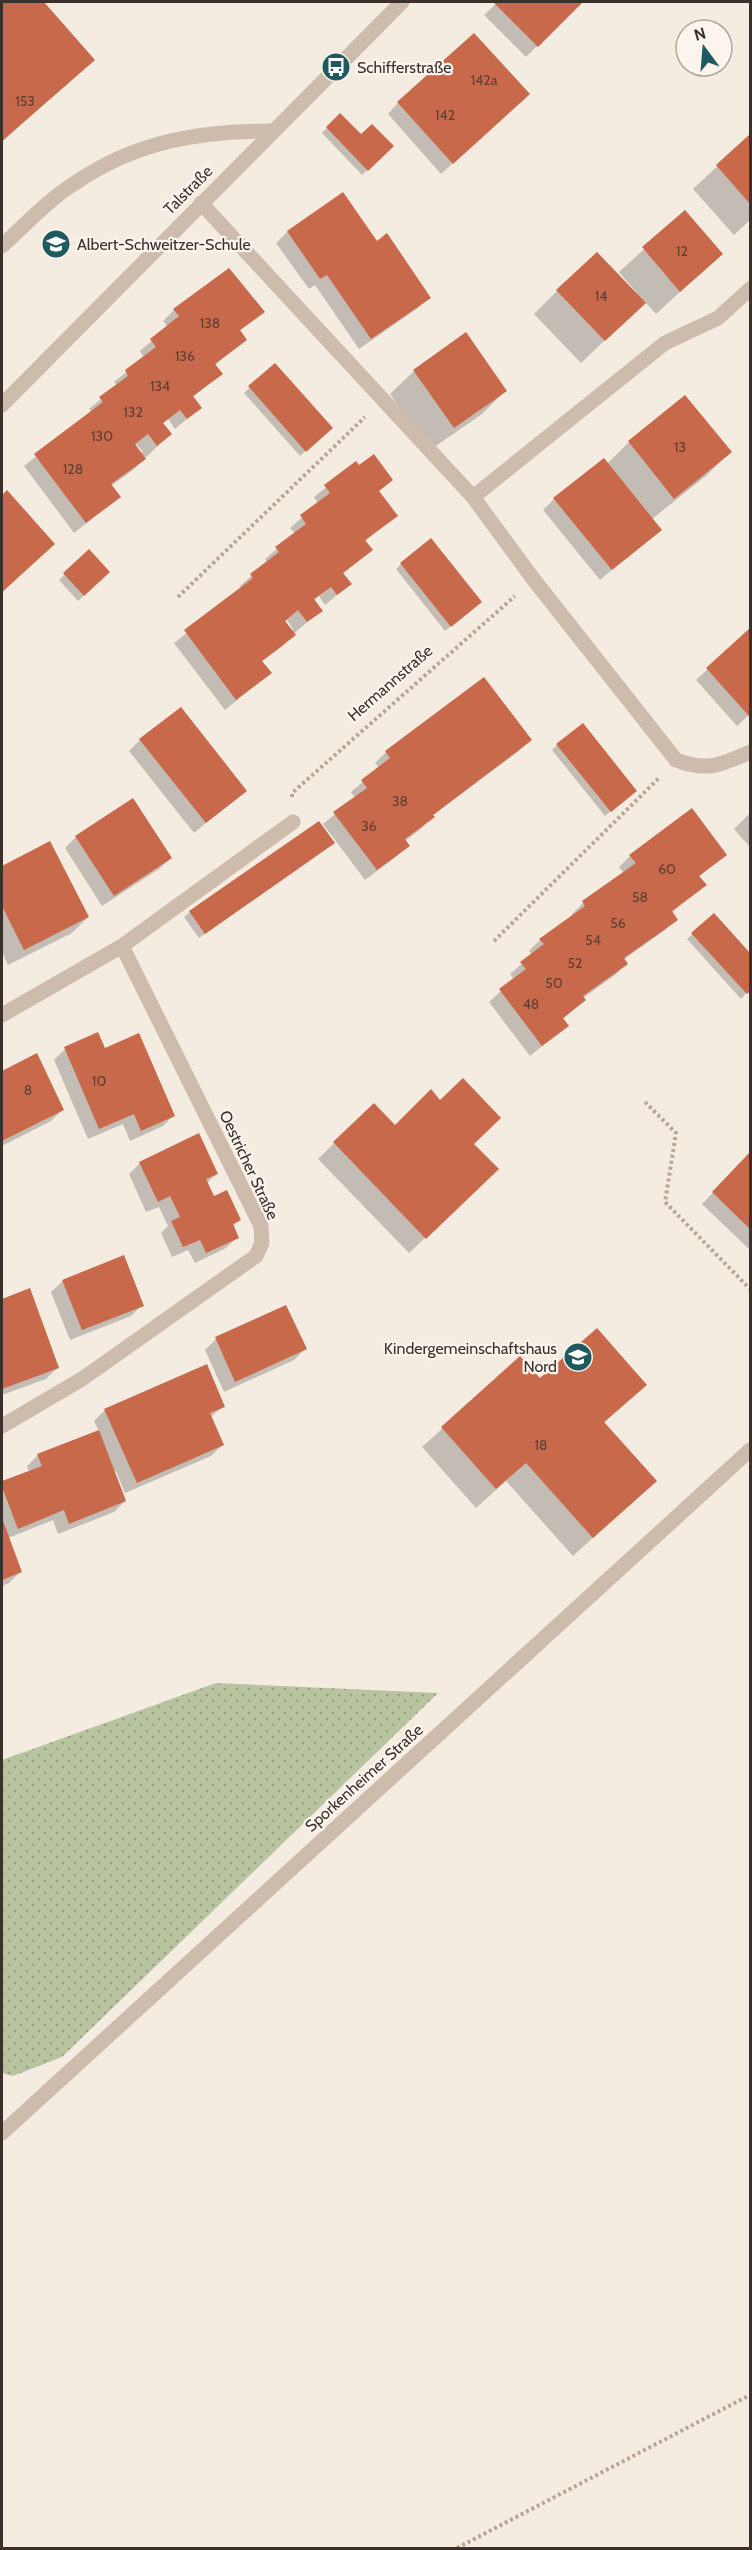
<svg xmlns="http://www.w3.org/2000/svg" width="752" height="2550" viewBox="0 0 752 2550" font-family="Cabin,sans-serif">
  <defs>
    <pattern id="grass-dots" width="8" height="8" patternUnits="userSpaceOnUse" patternTransform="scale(1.5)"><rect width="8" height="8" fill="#b8c4a0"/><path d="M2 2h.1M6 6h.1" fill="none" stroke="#97a083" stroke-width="1.8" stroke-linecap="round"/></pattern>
  </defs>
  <rect width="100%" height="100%" fill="#f4ebe1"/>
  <path fill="url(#grass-dots)" d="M216,1683L438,1693L62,2057L13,2076L2,2073V1760Z"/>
  <path fill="#0003" fill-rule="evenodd" d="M2,2H42L93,60L2,142Z
    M498,2H581L526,57L484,15Z
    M398,103L517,105L441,174L388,114Z
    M340,115L361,136L392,146L362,175L322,133Z
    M750,136V220L734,235L693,189Z
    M343,194L376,243L429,297L418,308L359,349L315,285L309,289L276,243L287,232Z
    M685,212L721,254L656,314L645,302L581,363L534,314L557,291L635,295L637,293L619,272Z
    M174,310L258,317L239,331L245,339L214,366L220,374L192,398L200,408L175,429L168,419L162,424L170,434L133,470L111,486L119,497L74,533L24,466L92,412L89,409L117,386L114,382L144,358L140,351L168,327L163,321ZM136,444L143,452L140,454L134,446Z
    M275,365L325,433L300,456L244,393Z
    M414,371L506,390L482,414L430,450L390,394Z
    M685,397L730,452L706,476L652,519L660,529L600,580L543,510L554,499L607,464L629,442Z
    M356,463L396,516L364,542L371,550L342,574L350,584L325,605L319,596L313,601L321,611L293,634L283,646L261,662L270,673L225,710L174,643L242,589L240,586L267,562L265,559L295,534L290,528L318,503L314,497ZM287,620L293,629L291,631L284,622Z
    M7,492L53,544L2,593V497Z
    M89,551L108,572L78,601L59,580Z
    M401,564L475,607L445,631L396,569Z
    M750,630V714L737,726L696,680Z
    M140,740L245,790L194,833L129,751Z
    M530,740L519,751L432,816L422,828L405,841L408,845L397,856L365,880L323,824L355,798L351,792L379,768L375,763L386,752Z
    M557,745L630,796L605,816L552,750Z
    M750,813V847L734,829Z
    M318,823L327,848L199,938L184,917L190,912Z
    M76,837L171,858L159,869L102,906L65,848Z
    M50,843L88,917L72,933L8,965L2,952V867Z
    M725,855L698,877L705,885L671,913L676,919L665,930L623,960L626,964L615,975L583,998L584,1000L562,1020L567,1026L530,1056L489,1002L514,979L510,974L532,955L529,951L540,940L573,916L572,914L583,903L624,873L619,867L630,856Z
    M714,915L750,955V989L741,999L687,939Z
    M98,1034L104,1050L174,1115L163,1126L130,1141L123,1124L88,1139L54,1060L65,1049Z
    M36,1055L62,1110L51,1121L2,1146V1072Z
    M374,1105L395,1127L473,1144L481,1185L409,1253L318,1159Z
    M750,1154V1250L702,1204Z
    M140,1163L216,1174L206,1184L213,1198L240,1220L232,1227L237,1237L226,1248L195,1263L188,1250L172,1257L161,1233L168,1226L159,1207L146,1212L129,1174Z
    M63,1281L142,1305L131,1316L70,1340L51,1292Z
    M29,1290L57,1368L46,1379L2,1395V1300Z
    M216,1339L305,1349L294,1360L224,1392L205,1350Z
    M520,1358L540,1381L645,1385L604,1423L655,1481L573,1556L506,1481L476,1508L422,1447Z
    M223,1406L210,1418L222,1445L211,1456L125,1493L116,1471L114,1472L125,1501L114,1512L58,1534L53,1520L8,1538L20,1572L9,1583L2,1586V1483L29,1472L27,1466L38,1455L99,1431L94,1421L105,1410Z"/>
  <path fill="#c8694b" d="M2,2H44L95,60L2,141Z
    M496,2H583L538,47L494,3Z
    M474,33L530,94L453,164L397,102Z
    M340,113L361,134L372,124L394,146L368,171L326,127Z
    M750,134V204L716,165Z
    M343,192L377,241L387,233L431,298L371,339L327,275L320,279L287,231Z
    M685,210L723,254L680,292L642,247Z
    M597,252L646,303L605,341L556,290Z
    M229,268L265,312L240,330L247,340L215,364L223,374L193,396L202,408L187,419L180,410L163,423L172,434L157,446L148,434L135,444L146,459L111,484L121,497L86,523L34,454L103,402L99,397L128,376L125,370L156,347L150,339L179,316L173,309Z
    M466,332L507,391L454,428L413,370Z
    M275,363L333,428L306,452L248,386Z
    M685,395L732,452L674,499L628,441Z
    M374,454L393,480L379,491L398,516L365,540L373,550L343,573L352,584L337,595L331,587L314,599L323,611L307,622L298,610L285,621L296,635L262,661L272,673L236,700L184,630L253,578L250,574L279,552L275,547L306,524L300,515L330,493L324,485L356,461L359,465Z
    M604,458L662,530L612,570L553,498Z
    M7,490L55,544L2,592V495Z
    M431,538L482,602L451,627L400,563Z
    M89,549L110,572L84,596L63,573Z
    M750,628V714L749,716L706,668Z
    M484,677L532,740L433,815L435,817L405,839L410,846L377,870L333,812L367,788L361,780L390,758L385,751Z
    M181,707L247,791L206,823L139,739Z
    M583,723L637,791L611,812L556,744Z
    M133,798L172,858L114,896L75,836Z
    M692,808L727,855L699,876L707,885L672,911L678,920L624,958L628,964L583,996L586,1000L563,1018L569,1026L542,1046L499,989L526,969L520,962L544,944L539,939L585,906L582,901L636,863L629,855Z
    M319,821L335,843L205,934L189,911Z
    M50,841L89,917L24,950L2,906V866Z
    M714,913L750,953V991L747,994L691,933Z
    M98,1032L105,1048L139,1033L175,1116L141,1131L134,1114L99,1129L64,1047Z
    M37,1053L64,1110L2,1141V1071Z
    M463,1078L501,1118L474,1144L499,1169L426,1239L333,1142L374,1103L395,1125L431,1089L440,1100Z
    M199,1133L218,1174L206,1179L214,1196L227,1190L241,1220L233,1224L239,1238L206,1253L200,1240L183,1247L171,1221L180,1217L170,1196L158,1202L139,1162Z
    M750,1152V1229L712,1192Z
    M124,1255L144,1306L82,1330L62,1280Z
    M30,1288L59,1368L2,1389V1299Z
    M286,1305L307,1349L235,1382L215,1337Z
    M597,1328L647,1385L604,1422L657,1481L593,1538L526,1463L496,1489L441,1427L520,1356L540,1378Z
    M207,1364L225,1407L210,1413L224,1445L137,1483L104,1409Z
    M99,1430L126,1501L69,1524L64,1510L18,1529L2,1487V1481L42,1466L37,1454Z
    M2,1518L22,1572L2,1580Z"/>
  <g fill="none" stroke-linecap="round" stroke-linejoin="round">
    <path stroke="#b9a596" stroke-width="4" stroke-dasharray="3 3" stroke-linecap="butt" d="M178,597L365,417
      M292,797V793L515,596
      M494,941L659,778
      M645,1102L676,1133L665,1202L750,1289
      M457,2548L750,2395"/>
    <path stroke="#cdbbac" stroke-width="15" d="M2,246C25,225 48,200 75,183C137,141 199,131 272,131"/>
    <path stroke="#cdbbac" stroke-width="15" d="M201,203L473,497L534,580L676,760C707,772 721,765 750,752
      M2,405L402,2
      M473,497L665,343L718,318L750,289
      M2,1015L122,946L293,822
      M2,1426L82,1379L256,1256L262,1243L261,1226L122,946
      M2,2133L750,1450"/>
  </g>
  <defs>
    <g id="bus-disc" transform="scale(1.5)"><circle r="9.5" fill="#1f5a5e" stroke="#fbf5ee"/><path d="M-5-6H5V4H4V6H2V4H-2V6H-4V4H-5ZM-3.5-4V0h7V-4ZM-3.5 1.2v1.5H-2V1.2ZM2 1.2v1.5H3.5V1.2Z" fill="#fff"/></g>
    <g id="school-disc" transform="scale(1.5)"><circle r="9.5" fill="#1f5a5e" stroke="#fbf5ee"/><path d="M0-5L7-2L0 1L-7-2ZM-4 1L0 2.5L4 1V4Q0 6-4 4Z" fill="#fff"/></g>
  </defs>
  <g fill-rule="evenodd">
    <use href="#bus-disc" x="336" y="67"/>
    <use href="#school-disc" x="56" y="244"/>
    <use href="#school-disc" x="578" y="1357"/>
  </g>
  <g text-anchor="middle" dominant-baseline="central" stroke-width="4.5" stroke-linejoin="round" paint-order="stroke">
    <g font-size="14" fill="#5e3e33">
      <text x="484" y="80">142a</text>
      <text x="25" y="101">153</text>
      <text x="445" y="115">142</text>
      <text x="682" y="251">12</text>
      <text x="601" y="296">14</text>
      <text x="210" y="323">138</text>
      <text x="185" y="356">136</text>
      <text x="160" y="386">134</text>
      <text x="133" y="412">132</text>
      <text x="102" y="436">130</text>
      <text x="680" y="447">13</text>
      <text x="73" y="469">128</text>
      <text x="400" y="801">38</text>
      <text x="369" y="826">36</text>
      <text x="667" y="869">60</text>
      <text x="640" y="897">58</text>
      <text x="618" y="923">56</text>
      <text x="593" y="940">54</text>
      <text x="575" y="963">52</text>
      <text x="554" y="983">50</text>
      <text x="531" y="1004">48</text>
      <text x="99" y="1081">10</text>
      <text x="28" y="1090">8</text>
      <text x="541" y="1445">18</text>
    </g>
    <g font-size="16" fill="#3b302b" stroke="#fbf5ee" text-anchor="start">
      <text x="357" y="67">Schifferstraße</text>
      <text x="77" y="244">Albert-Schweitzer-Schule</text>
      <text x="557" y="1348" text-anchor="end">Kindergemeinschaftshaus<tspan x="557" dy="18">Nord</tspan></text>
    </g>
    <g font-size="16" fill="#3b302b" stroke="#fbf5ee">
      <text transform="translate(188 190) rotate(-45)">Talstraße</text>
      <text transform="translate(390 683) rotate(-41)">Hermannstraße</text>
      <text transform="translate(249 1165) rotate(65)">Oestricher Straße</text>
      <text transform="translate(364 1778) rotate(-42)">Sporkenheimer Straße</text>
    </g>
  </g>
  <rect width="752" height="2550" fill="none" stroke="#3b302b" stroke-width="6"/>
  <g transform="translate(704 48) rotate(344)"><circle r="28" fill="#fbf5ee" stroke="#aea6a0" stroke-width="1.5"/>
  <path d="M0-4.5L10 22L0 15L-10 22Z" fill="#1f5a5e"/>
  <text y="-9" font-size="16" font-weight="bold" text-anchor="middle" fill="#3b302b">N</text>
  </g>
</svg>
